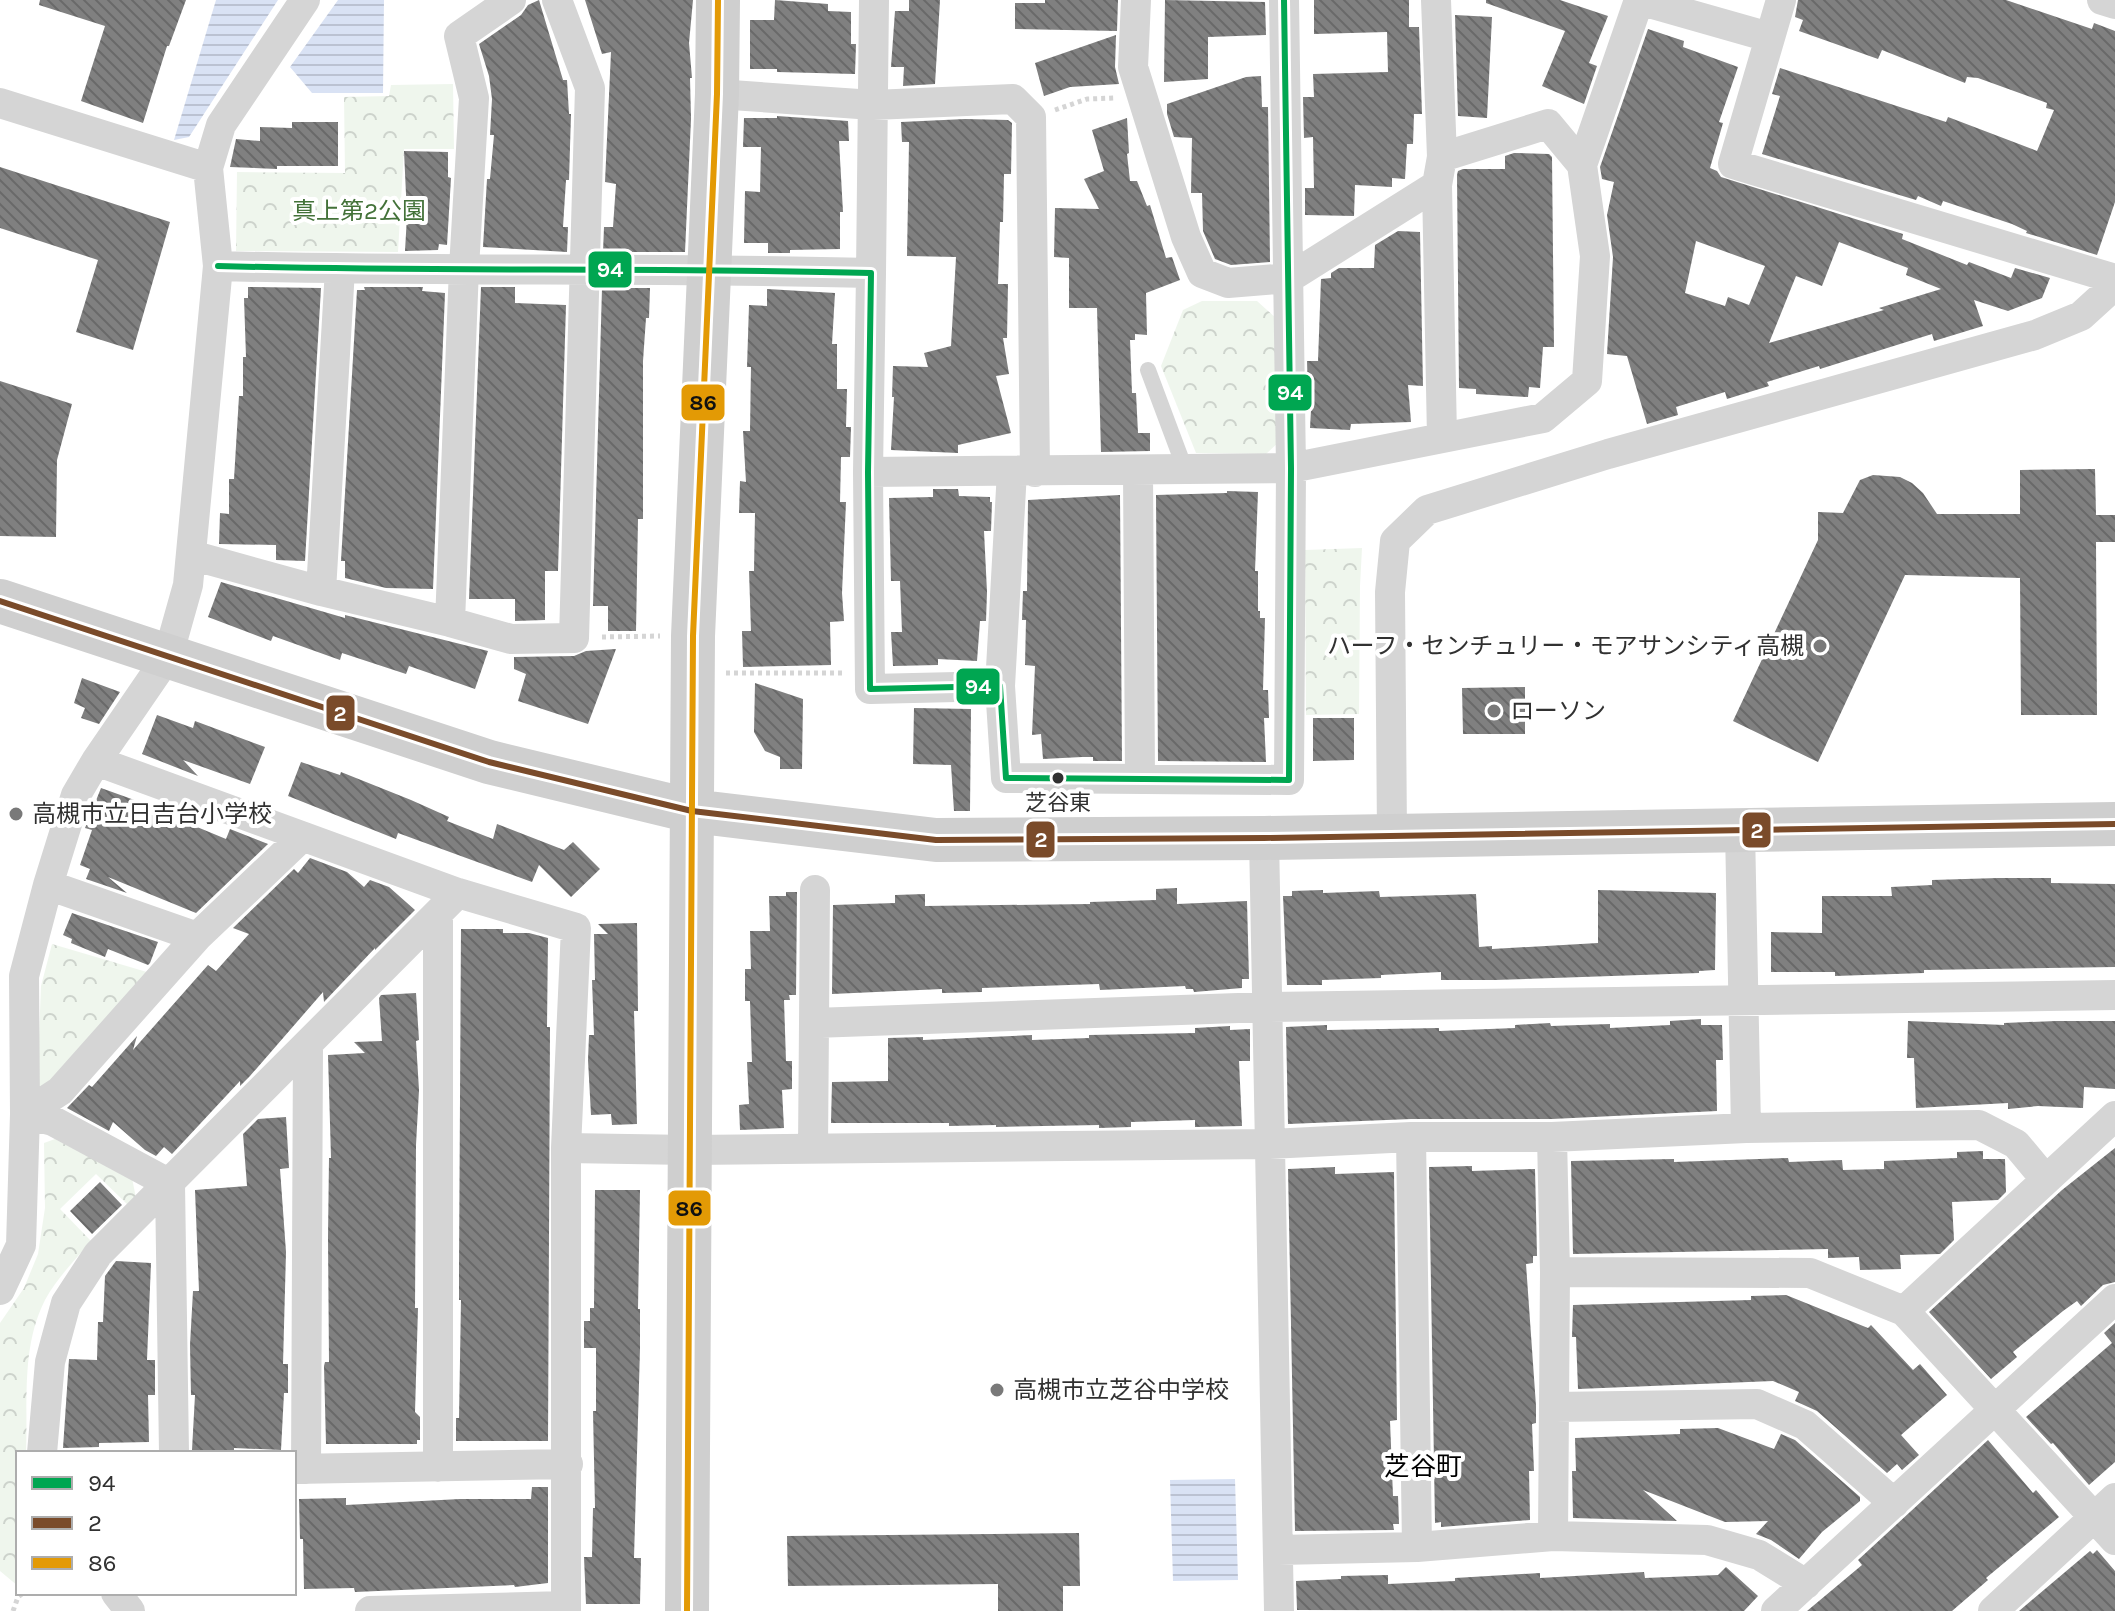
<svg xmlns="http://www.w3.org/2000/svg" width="2115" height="1611" viewBox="0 0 2115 1611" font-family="Karla,'Noto Sans JP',sans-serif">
  <defs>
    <pattern id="forest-crowns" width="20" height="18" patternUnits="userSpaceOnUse" patternTransform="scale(2)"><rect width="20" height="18" fill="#eff6ed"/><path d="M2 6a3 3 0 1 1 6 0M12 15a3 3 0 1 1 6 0" fill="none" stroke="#cdd3cc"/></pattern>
    <pattern id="water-rules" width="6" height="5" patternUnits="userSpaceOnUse" patternTransform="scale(2)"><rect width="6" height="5" fill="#d9e2f4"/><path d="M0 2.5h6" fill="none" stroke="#bbc2d2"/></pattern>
    <pattern id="building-back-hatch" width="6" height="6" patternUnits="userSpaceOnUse" patternTransform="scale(2)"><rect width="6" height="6" fill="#808080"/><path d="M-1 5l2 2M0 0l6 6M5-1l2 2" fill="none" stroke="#696969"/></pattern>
  </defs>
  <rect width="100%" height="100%" fill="#fff"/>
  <path fill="url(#forest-crowns)" d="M453,84L454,149H404L398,252L236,251L237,172L345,173L344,97L389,96L391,85Z
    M1202,301H1257L1277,319L1279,442L1266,454L1196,453L1161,366L1183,310Z
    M1362,548L1360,586L1359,714L1306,715L1305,550Z
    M52,944L157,975L45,1088H37L41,986Z
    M55,1139L132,1178L136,1198L128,1205L96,1174L60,1209L91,1241C75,1260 57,1278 45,1300C21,1347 28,1402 26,1453H18V1586L0,1571V1323L24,1288L38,1254L45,1208L44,1143Z"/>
  <path fill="url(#water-rules)" d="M216,0H278L189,137L174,140Z
    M338,0H384L383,93H312L290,67Z
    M1235,1479L1238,1580L1173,1581L1170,1480Z"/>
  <path fill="url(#building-back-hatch)" fill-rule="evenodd" d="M40,0H186L169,46H167L143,123L81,101L105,26L39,5Z
    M539,0L563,80H567L569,114H571L569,180H566L563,227H568L567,252L483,247L487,179H490L494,135H490L492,99L489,76L479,44L521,15L528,5Z
    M585,0H693L689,43L692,78H690L691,119L685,252H603L604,227H613L616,184L605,182L611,52L602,54Z
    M775,0L828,4V11L851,12V44H856L855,74L777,72V69H750V20H774Z
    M909,0H940L935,84L903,86L904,67H891L895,11H909Z
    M1045,0H1118L1117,31L1015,29V3H1045Z
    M1165,0L1265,2L1266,35L1208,37V79L1164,82Z
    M1314,0H1409V27H1419L1422,114H1414L1413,144H1407L1405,179L1392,178V187L1355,185L1354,216L1305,215V188H1314L1313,137L1304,138L1303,97H1314L1313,74L1388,72L1387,32L1314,34Z
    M1486,0H1560L1608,16L1589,63L1597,66L1584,104L1542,86L1565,31L1486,3Z
    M1798,0H2006L2092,29L2094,23L2115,31V202L2097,255L2026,233L2027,231L2012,224L1943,201L1941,206L1918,196L1916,200L1762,154L1780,96L1772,94L1780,68L1946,122L1948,117L2037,151L2054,110L2046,108L2047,103L1978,78L1967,77L1965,83L1882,50L1878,59L1799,31L1803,20L1795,17Z
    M1455,15L1492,17L1487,118L1458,116Z
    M1648,29L1684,41L1683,47L1738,67L1719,122L1723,123L1710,168L1717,171L1721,177L1903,234L1902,239L1967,265L1969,262L2011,278L2015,268L2050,278L2042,298L2008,311L1974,300L1983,326L1934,341L1932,334L1820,369L1819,366L1767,382L1769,386L1727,399L1725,392L1676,407L1678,415L1647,424L1627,356L1607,354L1613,257L1607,215L1614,182L1602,179L1600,167ZM1696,241L1765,266L1749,305L1728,297L1725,306L1685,293ZM1839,242L1908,268L1906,275L1941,289L1879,308L1884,310L1769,343L1796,276L1822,286Z
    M1116,35L1115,67L1119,84L1070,87L1044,96L1035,63Z
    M1261,76L1262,107H1268L1270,262L1231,265L1215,259L1203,231L1202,193H1191L1192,138L1174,137L1167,114V104L1246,77Z
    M777,116L848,121L849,141H839L843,212H840V249L790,250V253H768V243H744L745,191L760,192L761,147H743L744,118H777Z
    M1127,118L1129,153L1127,154L1130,181H1137L1147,206L1150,205L1166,258L1172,257L1180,280L1146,293L1147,335L1135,334V340H1130L1132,393H1136L1138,433H1150V451L1101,452L1097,308H1069V258L1054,257L1055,208L1099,209L1084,179L1104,171L1092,130Z
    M965,119L1008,120L1012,123L1011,174H1004L1003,222H1000L998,284H1008L1007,338H1003L1009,374L996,376L1011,433L958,445V453L891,450L894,397H892L893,366L928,367L924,353L951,346L956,257L907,256L909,142H902L901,122Z
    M292,122H338V166H277V169L230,167L236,139L260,141V127L292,128Z
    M404,151L448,152V177L451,178L447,245L439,244L438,250L405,251L407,216Z
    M1514,153L1549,154L1552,157L1554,347H1543L1540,388L1529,387L1528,397L1476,394V389L1459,388L1457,175L1458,171L1463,169H1505V156Z
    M0,167L170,222L133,350L76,332L98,260L0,228Z
    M1398,231L1420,232L1423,386L1408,385L1411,422L1351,424L1350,430L1310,428L1312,392H1308L1307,361H1318L1321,279L1331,278V273L1339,268H1374L1375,245Z
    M248,287L321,288L305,561L276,560V545L219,544L220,513L229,514V479H234L239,396H243V357H246L244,298H248Z
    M364,287H423L422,291L445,293L433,589L386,588L345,578V561H341L357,290H365Z
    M481,287H515V303L566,305L558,571H545V620L515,621V599H469Z
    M602,288H650L649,318H646L643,361V519H638L636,631H608V606H593Z
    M767,289L835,293L832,344H837V389H847L846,427H851L850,457H841L840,502H846L842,593L844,621L830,622L831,665L743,667L742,631H751L749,571H754L755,513H739L740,481L746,482L743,431H750L751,367H747L749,305L767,306Z
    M0,381L72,404L57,460L56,537L0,536Z
    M2095,469L2096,515H2115V542H2096L2097,715H2021L2020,578L1905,575L1818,762L1733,721L1818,540V512L1843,513L1860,480L1873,475L1900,477L1912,483L1923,493L1937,514H2020V470Z
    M933,489H958L959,496L990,497V502H992L991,531H984L987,592L986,621H980L977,661L938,659V665L893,666L891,632H902L900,581H891L889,498L933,497Z
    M1227,491L1258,492L1255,571H1258V611H1260V618H1265L1263,690H1268L1269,718H1264L1266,762L1158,761L1156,495L1227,493Z
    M1120,495L1122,761H1093V757H1082L1043,759L1041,734L1032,735L1035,666L1025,665L1026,620H1022L1023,591H1027L1028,500Z
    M221,582L345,618V615L488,651L475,689L409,666L406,674L342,653L340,660L273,636L271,641L208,617Z
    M616,649L588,724L518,701L526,674L514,669V657L574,656L586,651Z
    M82,678L120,692L99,724L81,718L85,708L74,703Z
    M755,683L803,699L802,769H780V757L765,751L754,732Z
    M1525,687V734H1463L1462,688Z
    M914,708L971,709L970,811H954L951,765L913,764Z
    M157,715L193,728L195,721L265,747L250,784L183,760L198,776L142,754Z
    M1313,718H1354V760L1313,761Z
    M301,762L340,775L341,772L411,800L449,817L447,821L493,839L497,824L564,850L573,842L600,869L571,897L539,865L532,882L398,833L396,839L288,796Z
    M101,788L140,802L137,809L183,827L185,822L226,839L230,829L268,844L196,913L108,877L127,893L86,879L90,869L80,865L92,830L85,828Z
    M310,858L347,872L364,887L370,880L389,887L415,910L375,950V948L324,1002L323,992L250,1076L240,1086V1081L172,1154L164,1147L156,1156L145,1150L113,1122L109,1131L67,1108L89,1085L92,1087L137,1036L133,1050L208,965L216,971L249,934L233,928L294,869L298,873Z
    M1998,878H2051V883L2115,884V967L1924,970V973L1835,976V972H1771V932L1822,933V896H1892L1891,887L1932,885V880Z
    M1177,888V904L1247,901L1249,979H1242V988L1194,992L1193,989H1186L1185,986L1100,990L1099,984L982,988V992L942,993V989L832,994L833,905L895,903V895L925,894V906L1090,904V902L1156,900V889Z
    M1323,890V893L1379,891L1380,897L1476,894L1479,947L1492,946V949L1598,943V890L1716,893L1715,970L1699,971V973L1495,980H1441V972L1381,975V978L1322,980V985H1287L1283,896H1292V891Z
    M786,892H797L796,995H789L790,1000H784L786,1061H792V1089L782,1090L784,1128L740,1130L739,1105L749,1104L747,1062H752L750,1001H745V969H751L750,931H770L769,896H786Z
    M72,913L158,942L150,963L148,965L108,949L105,957L71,943L72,939L63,935Z
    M637,923L638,1011H634L637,1124L612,1125L611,1114L591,1115L588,1060L589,1035H594L592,980H595L594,934H608L598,924Z
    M461,929H503V933H529L548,938L547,1027H550L548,1441H456V1418H459L461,1300H459V1270Z
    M416,993L419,1040L416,1041L419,1090L416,1145L415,1308H418L415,1412L420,1417V1440H417V1444H326L324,1366L325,1362H329L328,1237L329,1158H331L328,1055L365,1053L354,1042L382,1041L379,998L381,995Z
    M1701,1019V1025H1722L1723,1060H1716L1717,1111L1552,1119H1411L1288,1124L1286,1027L1327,1025V1030L1439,1028V1031L1515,1028V1025L1550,1023L1551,1026L1610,1024V1028L1670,1025V1021Z
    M1908,1021L2004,1025V1023L2056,1021H2115V1089L2084,1087L2083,1108L2038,1106L2008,1109V1103L1916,1108L1914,1058H1907Z
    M1230,1026V1030L1250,1029V1061H1239L1242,1126L1195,1127V1120L1131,1122V1127L1099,1128V1125L996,1127V1125L949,1126V1123H831L832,1082L888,1081V1038L923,1037V1040L1032,1035V1040L1089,1038V1035L1195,1033V1028Z
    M286,1117L289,1168L280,1169L286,1252L283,1364H288V1393H284L281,1450L234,1448V1452L192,1450L195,1395H191L190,1345L193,1291H199L195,1190L247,1186L243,1134L258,1119Z
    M2115,1148V1282L2103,1285L2081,1306L2077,1301L2063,1311L2013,1352L2017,1357L1991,1379L1929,1312L2062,1190Z
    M1983,1151V1159H2005L2006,1192L1998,1200L1952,1202L1954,1240L1940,1254L1900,1255L1901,1269L1860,1270L1859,1257L1828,1258V1249L1573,1254L1571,1161L1674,1159V1162L1788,1158L1789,1162L1842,1160L1843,1170L1884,1169V1161L1957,1158V1152Z
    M1472,1166V1171L1535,1169L1537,1256H1533V1263L1526,1264L1536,1406V1423L1532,1424L1534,1471H1529L1530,1520L1441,1527V1522L1435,1523L1429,1167Z
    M1335,1167V1174L1394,1172L1397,1420L1390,1421L1393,1496H1398L1399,1524H1393L1394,1530L1295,1531L1288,1169Z
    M100,1182L122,1205L92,1234L70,1211Z
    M595,1190H640L638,1309H640V1349L634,1558H641L640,1604H586L584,1557H592L593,1508H595L593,1411H596V1348H584V1321H590V1308H594Z
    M116,1261L151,1263L147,1360H155V1395H148L149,1442L99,1443V1447L63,1448L69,1359L97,1360L98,1322H103L105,1276Z
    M1786,1295L1868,1328L1871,1325L1913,1370L1920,1364L1947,1395L1901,1435L1919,1455L1902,1470L1897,1464L1887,1473L1817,1411L1795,1401L1799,1392L1773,1381L1578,1389L1576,1337H1572L1573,1305L1751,1300V1296Z
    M2115,1323V1462L2089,1485L2053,1443L2051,1444L2026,1417L2112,1343L2104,1333Z
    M1718,1428L1774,1449L1781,1434L1795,1440L1860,1497V1501L1822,1532L1799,1559L1771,1540L1756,1534L1768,1521L1725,1522L1643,1490L1677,1521L1573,1518L1572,1471H1576L1575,1438L1680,1434V1429Z
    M1988,1440L2033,1493L2036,1490L2059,1517L1986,1578L1988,1580L1952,1611H1807L1862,1565L1858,1560Z
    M532,1487H548V1583L515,1587L514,1585L355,1592L354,1588L304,1589L303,1539H300L299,1499L346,1498V1505L460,1499H531Z
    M1079,1533L1080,1586H1063V1611H998V1584L788,1586L787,1536Z
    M2097,1550L2115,1571V1611H2019L2090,1551L2093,1554Z
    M1726,1567L1758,1596L1744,1611L1297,1610L1296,1581L1341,1579V1576L1388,1575V1584L1455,1581V1578L1540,1573V1578L1644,1572L1645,1578L1718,1575Z"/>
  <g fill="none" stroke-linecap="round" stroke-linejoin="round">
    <path stroke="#d5d5d5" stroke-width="5" stroke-dasharray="4 4" stroke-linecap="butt" d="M1055,110L1087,99L1115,98
      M602,637L660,636
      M726,673H844
      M13,1611L18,1597L23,1593"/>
    <path stroke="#d5d5d5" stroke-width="16" d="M1148,370L1185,469"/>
    <path stroke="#d5d5d5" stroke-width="30" d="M511,0L459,36L474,98L464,268L450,622L511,639L574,638L590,88L557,0
      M1136,0L1133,67L1186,237L1202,273L1228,283L1289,278L1437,185L1442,157L1548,124L1582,165
      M1436,0L1442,157
      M1639,0L1769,37
      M1781,0L1733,164L2115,279
      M2102,0L2115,4
      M717,94L873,105L1013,99L1031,117L1035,472
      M0,103L208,168
      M1437,185L1442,437
      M218,266C435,272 653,267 871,273L868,472L870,689L1000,686L1006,778L1289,780L1291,468L1284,0
      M340,269L321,591L450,622
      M871,273L874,0
      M1138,470L1140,779
      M868,472L1291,468L1543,418L1587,381L1595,256L1582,165L1639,0
      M191,555L321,591
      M1000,686L1012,471
      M96,761L458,893L576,928L566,1148V1611
      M1740,830L1746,1128
      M1392,835L1390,592L1395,541L1427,510L1608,454L2035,335L2081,316L2115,285
      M1264,838L1279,1611
      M48,885L197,937L302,837
      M814,1023L815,890
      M25,1114L60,1091L197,937
      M25,1114L53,1121L170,1184
      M1411,1137L1417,1547
      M1552,1137L1555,1272L1553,1536
      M566,1148L690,1150L1269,1144L1411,1137H1552L1746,1128L1979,1125L2016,1144L2046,1180
      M813,1148L814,1023L1267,1007L2115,995
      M170,1184L174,1453
      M1555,1272L1810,1273L1904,1311L2115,1540
      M0,1290L21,1245L25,1114L24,976L48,885L76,795L96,761L168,656L188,585L218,266L208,168L221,125L305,0
      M1904,1311L2115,1116
      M1555,1407L1757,1404L1805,1425L1894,1503
      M42,1453L50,1362L66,1303L98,1254L458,893
      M438,1467V913
      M294,1469L568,1464
      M306,1469L308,1045
      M1278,1550L1417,1547L1553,1536L1707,1540L1759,1555L1806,1584
      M116,1593L130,1611
      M370,1611L566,1606
      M1776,1611L2115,1299
      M1993,1611L2115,1498"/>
    <path stroke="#cfcfcf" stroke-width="44" d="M0,601L489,762L692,811L936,840L1264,838L2115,824
      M687,1611L693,636L717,94L718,0"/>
    <g stroke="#fff" stroke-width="12">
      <path id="bus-1" d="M218,266C435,272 653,267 871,273L868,472L870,689L1000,686L1006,778L1289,780L1291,468L1284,0"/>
    </g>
    <g stroke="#fff" stroke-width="12">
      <path id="bus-2" d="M0,601L489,762L692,811L936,840L1264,838L2115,824"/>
    </g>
    <g stroke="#fff" stroke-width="12">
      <path id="bus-3" d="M687,1611L693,636L717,94L718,0"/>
    </g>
    <use href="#bus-1" stroke="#00a651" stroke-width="6"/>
    <use href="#bus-2" stroke="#7a4b2a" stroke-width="6"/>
    <use href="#bus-3" stroke="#e39a05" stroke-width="6"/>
  </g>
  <g fill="#797979" stroke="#fff" stroke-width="3">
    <circle cx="1820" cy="646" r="8"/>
    <circle cx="1494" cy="711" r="8"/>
    <circle cx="16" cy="814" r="8"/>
    <circle cx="997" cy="1390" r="8"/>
  </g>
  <circle fill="#313131" stroke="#fff" stroke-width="3" cx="1058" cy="778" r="7"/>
  <g text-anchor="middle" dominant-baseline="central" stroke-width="8" stroke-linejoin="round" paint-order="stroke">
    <g font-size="22" fill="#313131" stroke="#fff">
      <text x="1058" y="803">芝谷東</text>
    </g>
    <g font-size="24" fill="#437239" stroke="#fff">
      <text x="359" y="211">真上第2公園</text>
    </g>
    <g font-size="24" fill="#313131" stroke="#fff" text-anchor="start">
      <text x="1804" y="646" text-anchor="end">ハーフ・センチュリー・モアサンシティ高槻</text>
      <text x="1510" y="711">ローソン</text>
      <text x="32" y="814">高槻市立日吉台小学校</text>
      <text x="1013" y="1390">高槻市立芝谷中学校</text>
    </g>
    <g font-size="26" fill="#000" stroke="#fff">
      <text x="1423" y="1466">芝谷町</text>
    </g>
  </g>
  <g stroke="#fff" stroke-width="3">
    <rect x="587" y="250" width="46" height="39" rx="8" fill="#00a651"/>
    <rect x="1267" y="373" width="46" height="39" rx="8" fill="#00a651"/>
    <rect x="680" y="383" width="46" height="39" rx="8" fill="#e39a05"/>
    <rect x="955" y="667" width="46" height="39" rx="8" fill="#00a651"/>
    <rect x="325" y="694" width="31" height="38" rx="8" fill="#7a4b2a"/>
    <rect x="1741" y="811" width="31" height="38" rx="8" fill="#7a4b2a"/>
    <rect x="1025" y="820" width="31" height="39" rx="8" fill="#7a4b2a"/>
    <rect x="667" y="1189" width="45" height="38" rx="8" fill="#e39a05"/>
  </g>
  <g font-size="22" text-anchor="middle" font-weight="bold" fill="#fff">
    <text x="610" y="277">94</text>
    <text x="1290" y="400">94</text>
    <text x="978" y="694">94</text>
    <text x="340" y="721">2</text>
    <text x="1757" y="838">2</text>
    <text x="1041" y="847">2</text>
  </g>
  <g font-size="22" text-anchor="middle" font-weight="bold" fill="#111">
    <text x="703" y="410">86</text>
    <text x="689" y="1216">86</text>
  </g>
  <rect x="16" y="1451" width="280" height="144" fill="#ffffff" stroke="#adadad" stroke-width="2"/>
  <rect x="32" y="1477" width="40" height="12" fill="#00a651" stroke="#adadad" stroke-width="2"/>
  <text x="88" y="1491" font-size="24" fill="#313131">94</text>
  <rect x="32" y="1517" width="40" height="12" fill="#7a4b2a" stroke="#adadad" stroke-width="2"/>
  <text x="88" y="1531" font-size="24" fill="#313131">2</text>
  <rect x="32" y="1557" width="40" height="12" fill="#e39a05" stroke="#adadad" stroke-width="2"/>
  <text x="88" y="1571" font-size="24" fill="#313131">86</text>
</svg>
